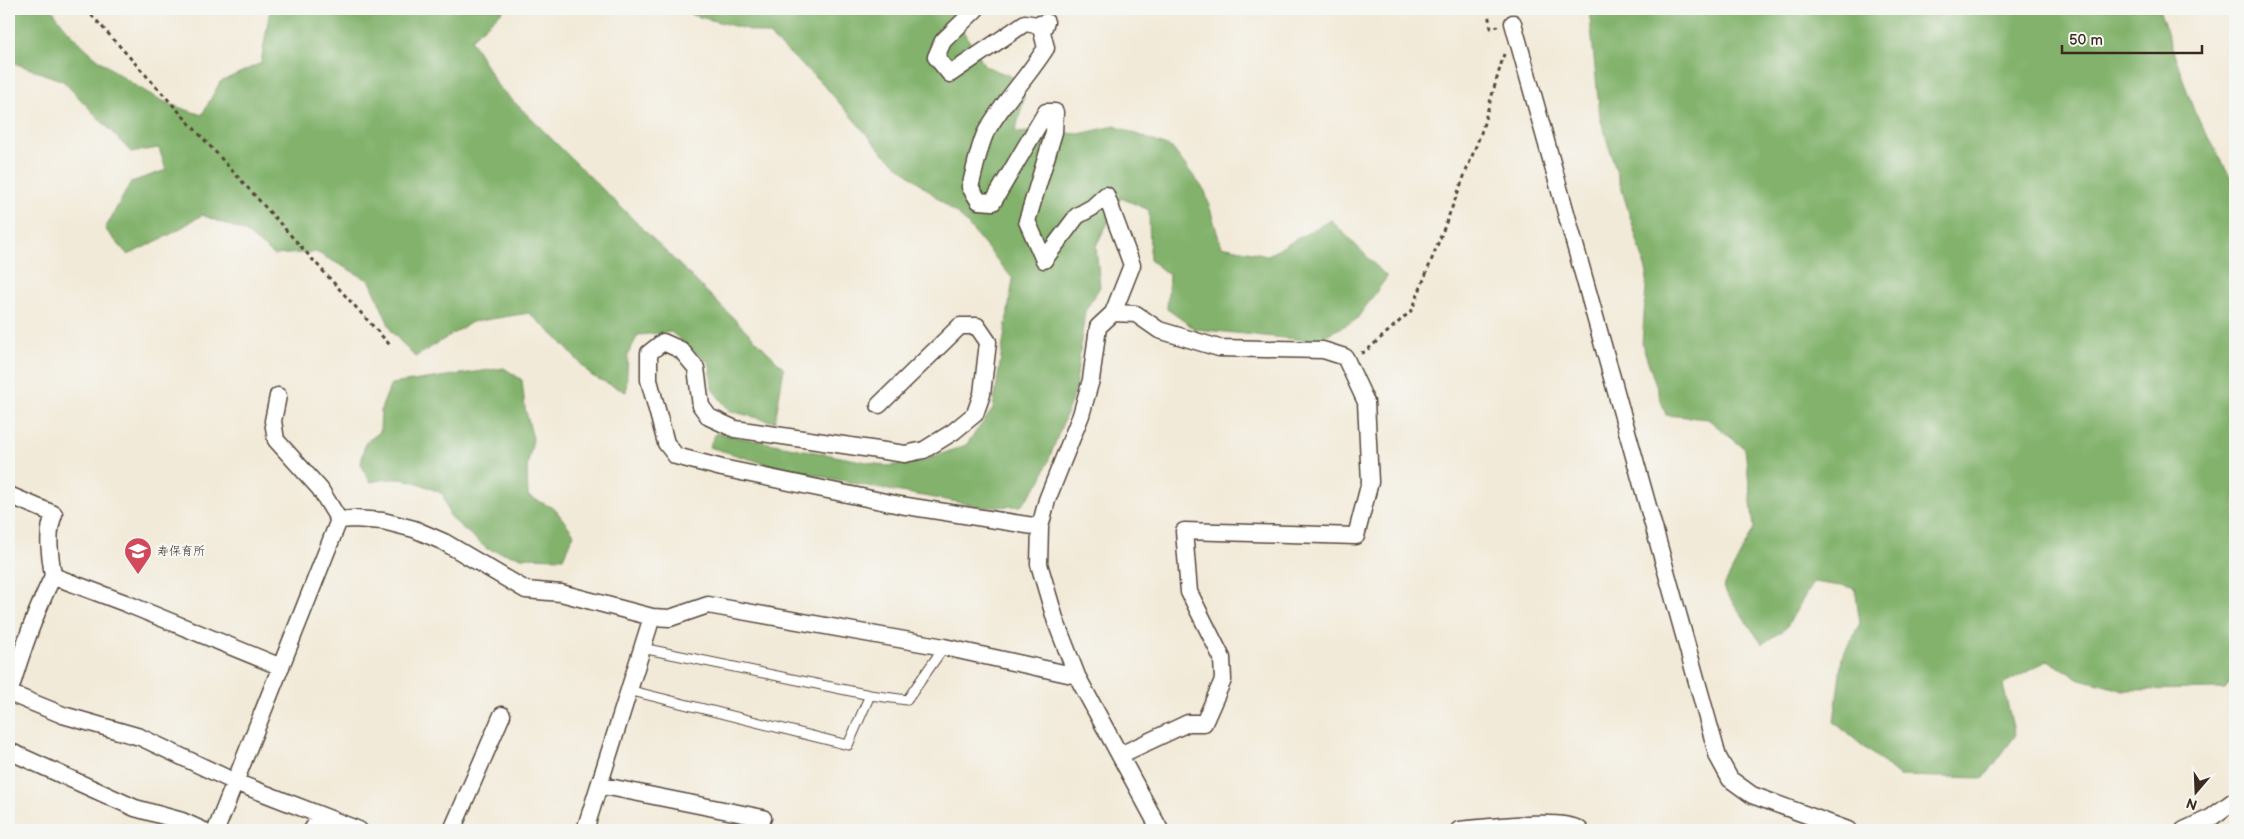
<svg xmlns="http://www.w3.org/2000/svg" width="2244" height="839" viewBox="0 0 2244 839" font-family="'Balsamiq Sans','Klee One',sans-serif">
  <rect width="100%" height="100%" fill="#f6f6f2"/>
  <filter id="ink" filterUnits="userSpaceOnUse"><feTurbulence type="fractalNoise" baseFrequency=".02" numOctaves="2"/><feDisplacementMap in="SourceGraphic" scale="10" xChannelSelector="R" yChannelSelector="G"/><feConvolveMatrix kernelMatrix="1 2 1 2 8 2 1 2 1" color-interpolation-filters="sRGB"/></filter>
  <filter id="wash" filterUnits="userSpaceOnUse"><feTurbulence type="fractalNoise" baseFrequency=".0096" numOctaves="4" result="noise"/><feDisplacementMap in="SourceGraphic" scale="20" xChannelSelector="R" yChannelSelector="G"/><feGaussianBlur stdDeviation="1.12" result="paint"/><feColorMatrix in="noise" values="0 0 0 0 0 0 0 0 0 0 0 0 0 0 0 0 0 1.4 0 .05"/><feComposite in="paint" operator="in"/></filter>
  <g filter="url(#wash)">
    <rect width="100%" height="100%" fill="#f2ead8"/>
    <path fill="#82b26c" stroke="#5e6e45" d="M9,9H52C76,47 120,78 159,99C172,106 188,110 202,115L220,82L261,63L270,9H505L471,39L497,85L784,368L775,422L730,411L712,389L710,364L671,332L638,335L628,354L626,392L592,376L556,337L529,313L472,322L415,357L392,332L370,281L316,252L274,255L244,231L202,215L171,234L128,255L105,229L131,182L166,170L159,148L131,152L63,81L9,61Z
      M683,9H949L985,66L1020,80L1024,99L1015,133L1040,131L1079,134L1115,126L1172,148L1205,191L1221,246L1268,255L1331,220L1387,277L1356,320L1314,341L1195,329L1167,309L1169,275L1150,260L1149,210L1121,198L1096,246L1100,287L1085,311L1075,391L1041,480L1021,506L986,507L872,487L777,467L709,447L716,433L887,466L920,462L966,445L993,409L1013,279L963,219L883,153L822,83L769,35L692,15Z
      M1589,9H2159L2194,111L2235,185V674L2225,689L2121,690L2077,678L2048,660L2003,685L2015,736L1984,778L1899,776L1834,722L1842,657L1860,623L1855,588L1813,582L1786,628L1762,644L1723,588L1754,528L1745,449L1708,419L1666,415L1642,344L1647,273L1600,117Z
      M504,368L522,380L525,408L533,439L527,468L528,496L555,509L574,534L563,558L521,557L487,549L450,517L443,494C413,480 403,475 370,482L361,464L365,443L380,432L381,409L391,384Z"/>
  </g>
  <g filter="url(#ink)">
    <g fill="none" stroke-linecap="round" stroke-linejoin="round">
      <g stroke="#56473a" stroke-width="11">
        <path id="service" d="M642,648L870,695L907,700L944,647
          M628,690L848,745L870,695"/>
      </g>
      <g stroke="#56473a" stroke-width="19">
        <path id="minor" d="M976,9L943,41L936,57L950,74L1025,23L1037,25L1046,22L1042,32L1046,48C1027,78 1002,103 985,134C978,150 975,170 970,187L979,201L993,202L1046,112H1055L1054,132L1027,221L1044,260L1077,216L1093,207L1106,195L1132,265L1113,313L1098,327L1091,380L1081,415L1047,500L1040,527L1039,564L1056,622L1077,676L1160,830
          M1513,23L1718,757L1730,779L1752,795L1848,830
          M1113,313L1136,314L1159,330L1219,348L1323,350L1345,357L1366,402L1370,482L1356,536L1184,531L1189,592L1222,658L1223,680L1204,723H1188L1120,755
          M278,396L273,421L276,440L320,489L339,520
          M879,405L960,326H977L988,342L982,394L975,414L953,432L924,450L905,454L735,429L709,417L701,406L696,368L681,350L663,342L649,353V380L666,443L676,456L722,468L900,505L1040,527
          M9,495L54,514C46,535 50,554 53,576L125,603L281,667
          M339,520L354,519L383,521L414,529L444,542L526,590L561,593L652,617L670,618L708,605L944,647L1077,676
          M9,693L63,715L140,737L235,782L359,830
          M9,694C21,653 34,615 53,576
          M9,751L135,808L182,821L202,830
          M599,785L763,818
          M216,830L339,520
          M312,830L321,816
          M452,830L502,715
          M585,830L652,617
          M1459,830C1485,828 1561,817 1580,830
          M2184,830L2212,817L2235,800"/>
      </g>
      <path stroke="#56473a" stroke-width="3" stroke-dasharray="4 4" stroke-linecap="butt" d="M86,9L390,345
        M999,9L1003,10
        M1487,9L1491,28L1498,26
        M1361,353L1365,352L1412,310L1481,133L1504,54"/>
      <use href="#service" stroke="#fff" stroke-width="9"/>
      <use href="#minor" stroke="#fff" stroke-width="16"/>
    </g>
  </g>
  <defs>
    <g id="school-pin" transform="scale(1.4375)"><path d="M0 17L-7.5 6A9.5 9.5 0 1 1 7.5 6Z" fill="#d1495b" stroke="#f6f6f2"/><path d="M0-5L7-2L0 1L-7-2ZM-4 1L0 2.5L4 1V4Q0 6-4 4Z" fill="#fff"/></g>
  </defs>
  <g fill-rule="evenodd">
    <use href="#school-pin" x="138" y="551"/>
  </g>
  <g text-anchor="middle" dominant-baseline="central" stroke-width="4.5" stroke-linejoin="round" paint-order="stroke">
    <g font-size="12" fill="#3b2a1e" stroke="#f6f6f2" text-anchor="start">
      <text x="157" y="551">寿保育所</text>
    </g>
  </g>
  <rect width="2244" height="839" fill="none" stroke="#f6f6f2" stroke-width="30"/>
  <g transform="translate(2196 792) rotate(199)" stroke="#f6f6f2" stroke-width="4" paint-order="stroke">
  <path d="M0-4L9 19L0 12L-9 19Z" fill="#3b2a1e"/>
  <text y="-8" font-size="14" font-weight="bold" text-anchor="middle" fill="#3b2a1e">N</text>
  </g>
  <path d="M2062 45v8h140v-8" fill="none" stroke="#3b2a1e" stroke-width="2.5"/>
  <text x="2069" y="45" font-size="15" fill="#3b2a1e" stroke="#f6f6f2" stroke-width="4" paint-order="stroke">50 m</text>
</svg>
